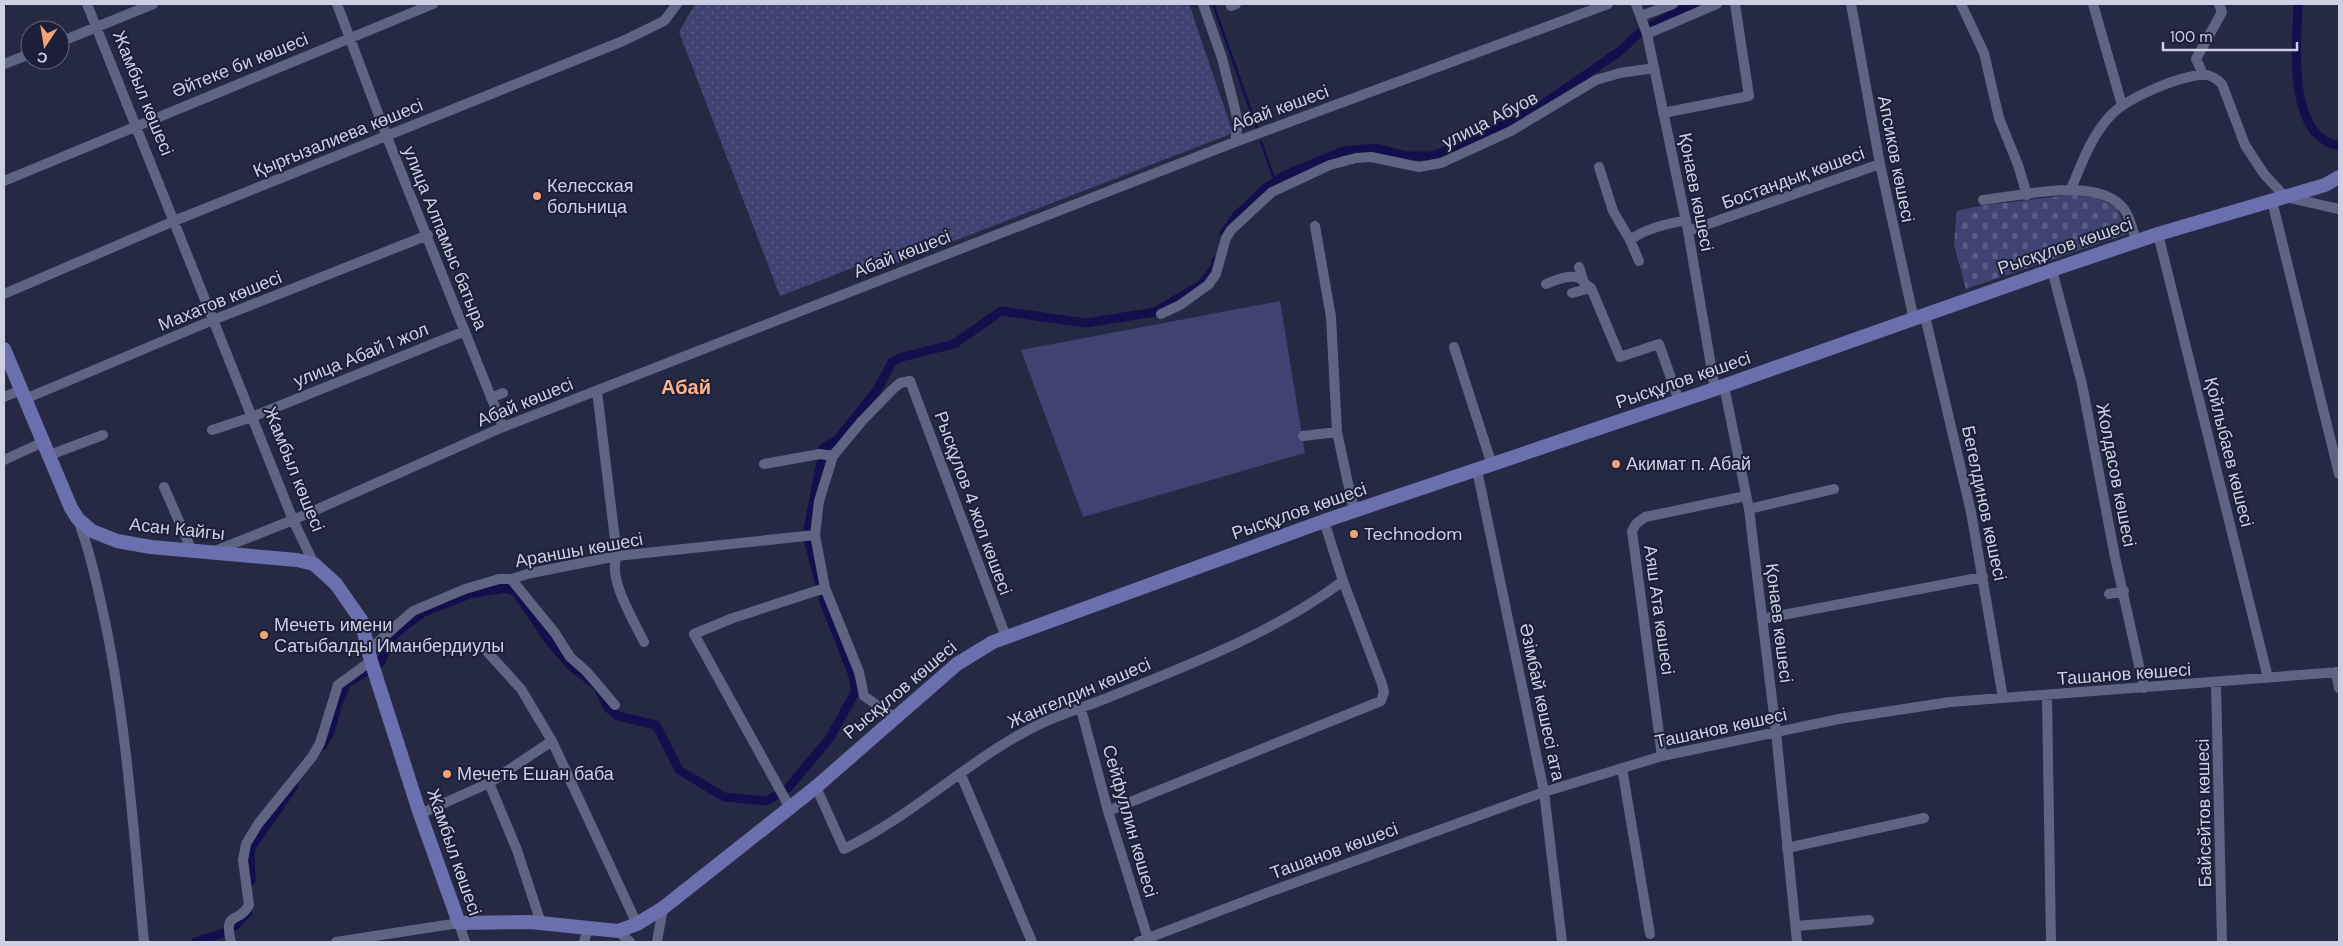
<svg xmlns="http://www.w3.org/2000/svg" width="2343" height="946" viewBox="0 0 2343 946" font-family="'DM Sans',sans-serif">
  <defs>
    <pattern id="cemetery-stones" width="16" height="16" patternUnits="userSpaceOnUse" patternTransform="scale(1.25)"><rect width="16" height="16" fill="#3e4372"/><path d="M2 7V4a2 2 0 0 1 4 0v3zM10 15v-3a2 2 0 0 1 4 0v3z" fill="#595d86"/></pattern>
    <pattern id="park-dots" width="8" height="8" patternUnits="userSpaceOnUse" patternTransform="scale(1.25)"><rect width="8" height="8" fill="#3e4372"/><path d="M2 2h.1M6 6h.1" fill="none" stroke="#595d86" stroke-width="1.8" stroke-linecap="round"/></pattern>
  </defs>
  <rect width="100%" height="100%" fill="#262944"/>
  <path fill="#3e4372" d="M1280,301L1305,453L1083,517L1021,350Z"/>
  <path fill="url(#cemetery-stones)" d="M2076,194L2097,198L2117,208L2127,234L1966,289L1954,244L1957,211L1979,206Z"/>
  <path fill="url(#park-dots)" d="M695,4H1189L1233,133L864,276L860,265L780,296L679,32Z"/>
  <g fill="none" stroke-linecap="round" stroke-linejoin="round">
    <path stroke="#140e4c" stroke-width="2.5" d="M1213,4L1257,128
      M1261,142L1275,181"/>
    <path stroke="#140e4c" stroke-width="9" d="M2298,4C2297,43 2286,136 2339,146
      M1652,25L1693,4
      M1224,234L1236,216L1266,188L1283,176L1343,151L1376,148L1407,156H1432L1469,142L1542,105L1620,51L1639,33
      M823,448L837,440L877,390L892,362L902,357L954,344L1001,311L1086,323L1155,312L1202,284L1215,267L1216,261
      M808,529L821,462
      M809,543L820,585
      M322,746L330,732L338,703L347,683L380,663L393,636L401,629L424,612L470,594L505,588L516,592L548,639L571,666L598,687L608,708L618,716L656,725L679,770L724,797L767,801L775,796
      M788,788L829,739L856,691L852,673L823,599
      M251,881L250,849L294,786
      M235,926L248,912
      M196,942L222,933"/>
    <path stroke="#606483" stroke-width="10" d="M87,4L293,520L314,564
      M337,4L387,137L503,427
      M1203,4L1222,58L1234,105L1238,123L1235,142
      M1636,4L1647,34L1688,231L1715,389
      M1851,4L1880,164L1914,320
      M1961,4L1984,53L1999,118L2018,165L2027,195
      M2093,4L2122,105
      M1231,6L1236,4
      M1641,16L1673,4
      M1647,34L1717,4
      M60,42L153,4
      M4,64L30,54
      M2203,74L2196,59L2222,12L2219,4
      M1663,113L1749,96L1735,4
      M1599,167L1613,211L1630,240L1639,261
      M4,181L433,4
      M2071,189C2082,163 2091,136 2111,115C2127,98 2179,76 2202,75C2209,74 2217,79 2222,84L2245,145L2264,174L2285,197L2339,209
      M1983,200C2021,196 2097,175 2124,209C2131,218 2133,231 2136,242
      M2272,201L2339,474
      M1315,226L1331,317L1337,432L1354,511
      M1688,231L1880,164
      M2158,234L2268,678
      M1630,240C1646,228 1667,224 1686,220
      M1579,267L1584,283L1591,288L1620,357L1659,344L1679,401
      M2052,270L2082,384L2115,557L2144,688
      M1546,284C1558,279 1571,273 1583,280
      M1572,293L1591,288
      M4,294L174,221L623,41L664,21L677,4
      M1161,314L1180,305L1208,285L1216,274L1226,238L1231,230L1272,192L1330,165L1356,158L1371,157L1419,167L1441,163L1511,131L1596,80L1620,73L1654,68
      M1925,316L1971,512L2003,698
      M1454,347L1492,465
      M1724,386L1749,509L1776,732L1797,942
      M597,391L617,556C607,578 634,621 644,642
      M4,397L21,390
      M491,398L503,393
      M25,399L213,320L428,235
      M212,430L252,417L465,331
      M1303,436L1337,432
      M47,456L103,435
      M4,460L41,443
      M764,464L820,454L833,456
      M1477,470L1544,792L1562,942
      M164,487L192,551
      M1749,509L1834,489
      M78,520C91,554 98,590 106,626C127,730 134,836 144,942
      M215,551L293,520L503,427L1235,142L1608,4
      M511,579L555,633L570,657L586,671L615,705
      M2109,594L2124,591
      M1762,619L1983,577
      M481,645L521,689L552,741L637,924
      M369,650L413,611L465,589L499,579H511L531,573L617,556L815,535
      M2336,672L2339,688
      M2216,683L2222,942
      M2047,696L2051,942
      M1081,709L1108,811L1149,942
      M894,717L864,696L859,672L825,588L815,535L819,501L833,456L861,422L892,390L900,383L910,381L1006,637
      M1662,756L1632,531L1636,524L1645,517L1746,496
      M1622,768L1650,934
      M961,775L1032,942
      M489,783L517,850L541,923
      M816,787L844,849C912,816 966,762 1032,728C1054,716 1079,709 1102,700C1185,666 1271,635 1343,581
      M790,808L694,634L733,618L825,588
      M1108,811L1381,701L1384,692L1382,684L1343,581L1324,521
      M420,814L489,783L552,741
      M1787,848L1924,818
      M1796,926L1869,920
      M618,931L630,942
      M231,942C223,909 239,925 249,905L243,860L246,844L258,824L312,757L320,743L338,685L371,661
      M336,942L459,923L465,942
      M584,942L588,928
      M657,942L663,908
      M1138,942L1272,891L1544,792L1662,756L1839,719L1950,702L2339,672"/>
    <path stroke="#6a70ae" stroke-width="14" d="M4,349L71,508L78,519L92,531L117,541L151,547L297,560L314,564L336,584L361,620L371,661L420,814L459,923L530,922L618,931L637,924L663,908L816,787L957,664L993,642L1324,521L1715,389L2052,270L2158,234L2325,185L2339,177"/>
  </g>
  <g fill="#efa378" stroke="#1d1f39" stroke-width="2">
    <circle cx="537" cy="196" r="5"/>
    <circle cx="1616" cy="464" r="5"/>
    <circle cx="1354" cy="534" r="5"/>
    <circle cx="264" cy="635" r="5"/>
    <circle cx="447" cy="774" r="5"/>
  </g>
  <g text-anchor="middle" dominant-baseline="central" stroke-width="4" stroke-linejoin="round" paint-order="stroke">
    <g font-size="18" fill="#cdd0e2" stroke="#1d1f39">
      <text transform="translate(240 65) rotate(-22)">Әйтеке би көшесі</text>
      <text transform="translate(143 93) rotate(68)">Жамбыл көшесі</text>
      <text transform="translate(1280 108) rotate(-20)">Абай көшесі</text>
      <text transform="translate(1490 120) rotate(-27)">улица Абуов</text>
      <text transform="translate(338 138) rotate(-22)">Қырғызалиева көшесі</text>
      <text transform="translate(1896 159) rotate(79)">Апсиков көшесі</text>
      <text transform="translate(1793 178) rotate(-20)">Бостандық көшесі</text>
      <text transform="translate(1696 192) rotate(79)">Қонаев көшесі</text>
      <text transform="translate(445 238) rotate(68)">улица Алпамыс батыра</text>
      <text transform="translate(2065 246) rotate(-19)">Рысқұлов көшесі</text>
      <text transform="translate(902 254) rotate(-21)">Абай көшесі</text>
      <text transform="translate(220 301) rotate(-22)">Махатов көшесі</text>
      <text transform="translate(361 355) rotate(-22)">улица Абай 1 жол</text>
      <text transform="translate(1683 380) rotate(-19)">Рысқұлов көшесі</text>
      <text transform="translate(525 402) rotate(-22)">Абай көшесі</text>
      <text transform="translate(2229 452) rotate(76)">Қойлыбаев көшесі</text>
      <text transform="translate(294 469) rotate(68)">Жамбыл көшесі</text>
      <text transform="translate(2116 475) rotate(79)">Жолдасов көшесі</text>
      <text transform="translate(973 503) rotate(70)">Рысқұлов 4 жол көшесі</text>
      <text transform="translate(1984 503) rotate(78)">Бегелдинов көшесі</text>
      <text transform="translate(1299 511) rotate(-19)">Рысқұлов көшесі</text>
      <text transform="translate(177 529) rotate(6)">Асан Кайгы</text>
      <text transform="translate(579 550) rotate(-10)">Араншы көшесі</text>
      <text transform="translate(1659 610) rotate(82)">Аяш Ата көшесі</text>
      <text transform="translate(1779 623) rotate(83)">Қонаев көшесі</text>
      <text transform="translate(2124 674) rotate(-4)">Ташанов көшесі</text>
      <text transform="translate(900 690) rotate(-40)">Рысқұлов көшесі</text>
      <text transform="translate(1079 693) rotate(-23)">Жангелдин көшесі</text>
      <text transform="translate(1542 702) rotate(78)">Әзімбай көшесі ата</text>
      <text transform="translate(1721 728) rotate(-12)">Ташанов көшесі</text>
      <text transform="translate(2204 813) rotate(-91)">Байсейтов көшесі</text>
      <text transform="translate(1130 821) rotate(74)">Сейфуллин көшесі</text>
      <text transform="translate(1334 851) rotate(-20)">Ташанов көшесі</text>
      <text transform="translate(454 852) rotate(71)">Жамбыл көшесі</text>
    </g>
    <g font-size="18" fill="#cdd0e2" stroke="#1d1f39" text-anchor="start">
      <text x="547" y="186">Келесская<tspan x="547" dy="21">больница</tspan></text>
      <text x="1626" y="464">Акимат п. Абай</text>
      <text x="1364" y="534">Technodom</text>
      <text x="274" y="625">Мечеть имени<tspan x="274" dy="21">Сатыбалды Иманбердиулы</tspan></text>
      <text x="457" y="774">Мечеть Ешан баба</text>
    </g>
    <g font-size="20" font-weight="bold" fill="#fbb38b" stroke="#1d1f39">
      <text x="686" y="387">Абай</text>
    </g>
  </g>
  <rect width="2343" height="946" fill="none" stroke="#cdd0e2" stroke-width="10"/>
  <g transform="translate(45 45) rotate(192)"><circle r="24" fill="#1d1f39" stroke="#63667d"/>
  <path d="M0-4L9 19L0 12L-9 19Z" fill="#efa378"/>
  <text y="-8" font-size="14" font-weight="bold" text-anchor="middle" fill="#cdd0e2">С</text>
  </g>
  <path d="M2163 42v8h134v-8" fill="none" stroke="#cdd0e2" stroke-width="2.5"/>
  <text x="2170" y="42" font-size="15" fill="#cdd0e2" stroke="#1d1f39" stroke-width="4" paint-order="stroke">100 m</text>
</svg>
